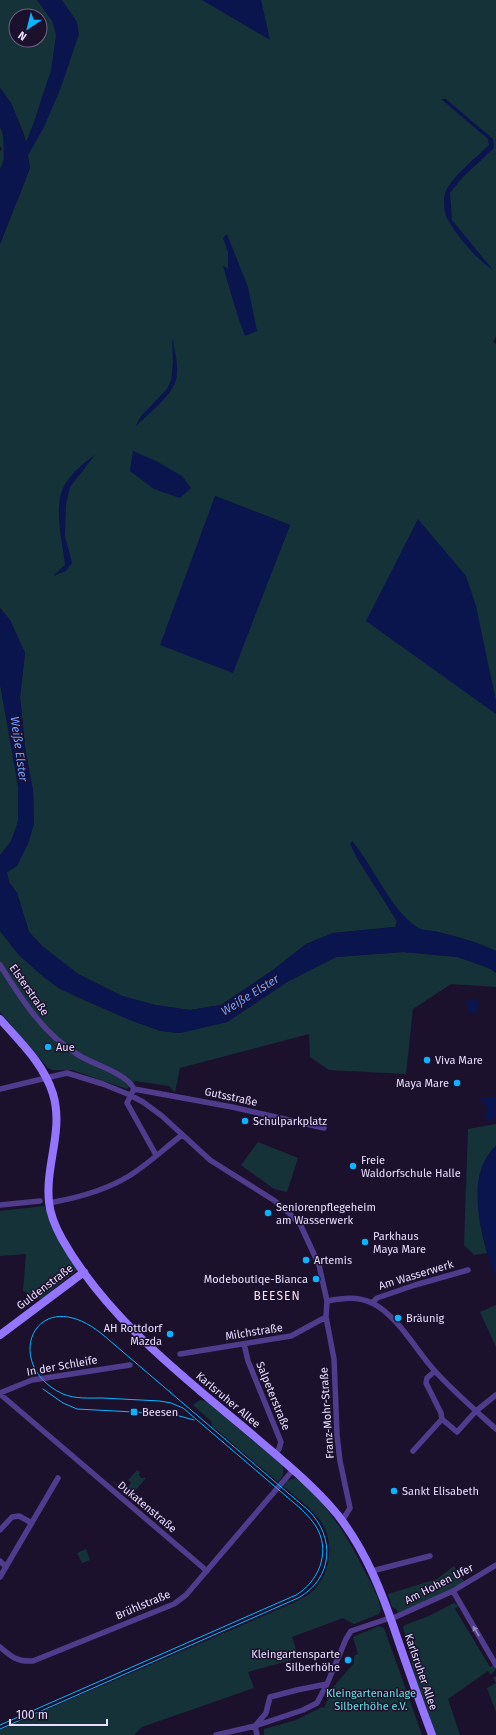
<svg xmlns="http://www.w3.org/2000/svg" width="496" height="1735" viewBox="0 0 496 1735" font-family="'Fira Sans',sans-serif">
  <rect width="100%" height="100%" fill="#1c112d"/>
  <path fill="#143238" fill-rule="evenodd" d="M0,0H496V336L493,342L496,344V951C477,942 458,937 438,932C431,930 422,931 417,928C391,911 373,866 352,841L357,858L397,921L395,927L333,933L306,944L273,970L221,1005L190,1010L155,1005L122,996L78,974L42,946L29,932L17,893L9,882L7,872L17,866L34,824L33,791L25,747L20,697L25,653L10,620L0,608V244L30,168L24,134L11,103L0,88ZM16,16H40V40H16ZM215,496L290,525L232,673Z
    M0,127C7,140 6,158 0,170V151L2,149L0,146Z
    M0,684C7,723 23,781 18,820C16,832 10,848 0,855Z
    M0,931L19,955L45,978L77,997L130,1020L161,1031L180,1033L227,1022L287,982L336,957L403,952L458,957L491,969L496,973V987L451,984L413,1009L406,1074L329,1070L310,1057L309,1034L180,1068L175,1092L169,1086L135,1081L127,1089L72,1070H53L48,1068L0,1012Z
    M496,1124V1146C469,1171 478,1222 487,1253L474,1255L464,1245L468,1129Z
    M258,1142L298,1158L287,1192L274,1189L241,1165Z
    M45,1206C52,1230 64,1249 78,1269L41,1299L23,1291L26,1254L0,1256V1211Z
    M496,1306V1347L480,1312L496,1305Z
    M200,1400L206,1401L282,1465C285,1471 283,1477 278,1482L211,1425L212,1422L193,1405Z
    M137,1470L140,1472L139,1475L141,1478H146L130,1497L110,1480L121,1487L124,1484L128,1487L131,1483L128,1480Z
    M295,1478C304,1481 312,1492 318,1498C338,1523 350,1541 364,1570C371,1583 378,1595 381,1609L379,1614L354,1624L343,1618L292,1637L299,1658L248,1672L254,1688L142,1727L134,1735H0V1730L291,1604C297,1601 303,1598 308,1595C331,1578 336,1542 320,1520C310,1507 296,1497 283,1486L287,1481Z
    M86,1549L90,1560L82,1563L77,1553Z
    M454,1566L465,1583L399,1616L397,1610L392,1607L388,1594L437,1579Z
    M454,1603L459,1606L455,1609L490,1667L494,1665L496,1669L491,1675L488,1671L448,1699L460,1735H432L422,1707L403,1627L405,1625L429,1616Z
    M379,1626L384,1628L422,1735H264V1729L296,1720L322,1707L324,1708L333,1687L354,1663V1656L358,1654L353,1637Z
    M496,1676V1712L487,1688L496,1683L493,1678Z"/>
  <path fill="#0a154e" d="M37,0H62L77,22L79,34L60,90L43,129L28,155L30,168L0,244V170L4,160L3,133L0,127V88L11,103L26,142L34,122L51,70L56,35L52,21Z
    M202,0H261L270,40Z
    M441,99H446L493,139L494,148L463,177L450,193L452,220L493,270C476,259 458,237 448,220C444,214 443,199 445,193C453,175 476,158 489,145L488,139Z
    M227,234L248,287L257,331L245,336C236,313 230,289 223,266L228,269V252L223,238Z
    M172,337C175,351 180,369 175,383C170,397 146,416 135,427L141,416L167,389L171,380L173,363Z
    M133,451L156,461L182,476L191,488L180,498L154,489L130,471Z
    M95,455L70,487L66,505L65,536L72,563L66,571L53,576L65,565C63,544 54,512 62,491C67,477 83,463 95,455Z
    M215,496L290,525L233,673L160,645Z
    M418,519L466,576L476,606L496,701V714L366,621Z
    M0,608L10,620L25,653L20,697L25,747L33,791L34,824L28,844L17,866L7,872L9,882L17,893L29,932L42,946L78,974L122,996L155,1005L190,1010L221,1005L273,970L306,944L333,933L395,927L397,921L357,858L350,844L352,841C373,866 391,910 417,927C422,931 431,930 438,932C458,937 477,942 496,951V973L491,969L458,957L403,952L336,957L287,982L227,1022L180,1033L161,1031L130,1020L60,989L45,978L19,955L0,931V855L11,841L18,821V787L0,684Z
    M475,999L477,1000L479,1004L476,1012L472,1014L468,1011V1000Z
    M483,1097H496V1116L491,1121L486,1120L484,1117L487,1108L484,1103L479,1099Z
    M496,1146V1280C484,1243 461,1177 496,1146Z"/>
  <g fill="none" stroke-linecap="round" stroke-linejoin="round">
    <path stroke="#503c8d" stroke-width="5.5" d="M0,965C22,1000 44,1035 80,1056C95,1065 126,1073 134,1089L127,1103L156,1155
      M0,1089L67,1073L103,1084L130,1095L143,1102L162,1116L210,1160L275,1201L290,1214L301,1226L319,1265L327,1301L326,1317L334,1359L337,1435L340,1461L350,1508L342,1521
      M134,1089L232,1107L324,1128
      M54,1202C81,1197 106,1190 129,1176C147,1165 165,1148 182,1135
      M0,1205L40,1201
      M327,1301C343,1298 357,1296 372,1303C397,1315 416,1350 434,1370C453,1391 475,1410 496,1429
      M372,1303L377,1298L415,1285L468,1270
      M244,1344L248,1361L281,1442L279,1449L275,1454
      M180,1354L291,1336L326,1317
      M435,1371L427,1378L426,1383L441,1413L442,1419L457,1432L476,1411L496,1395
      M0,1393L32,1380L130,1365
      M0,1394L207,1571
      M413,1451L442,1419
      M0,1530L12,1517L19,1516L32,1523
      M0,1561L6,1567
      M372,1571L430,1556
      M0,1577L58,1478
      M453,1591L496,1665
      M391,1619L453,1591L496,1565
      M0,1647C12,1657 17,1662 33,1661L174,1604L186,1595L293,1470
      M255,1726L266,1713L270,1697L297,1690L327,1684
      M255,1726L257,1735
      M216,1735L255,1726L303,1710L317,1703L327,1684L346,1639L351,1631L390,1618"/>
    <path stroke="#9475ff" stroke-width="8" d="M0,1019C20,1042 44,1064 53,1094C64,1131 45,1165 49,1202C50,1215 56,1228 62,1239C108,1320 184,1377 254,1436C283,1461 313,1485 337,1514C367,1552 383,1595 398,1640C409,1672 420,1703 432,1735
      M0,1335L84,1272"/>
    <path stroke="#0ab5ff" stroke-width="1" d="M43,1389L63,1403L77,1409L172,1414L194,1420
      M0,1725L296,1595C318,1582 330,1554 318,1530C314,1522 307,1515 300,1508L183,1408L171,1403L160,1401C141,1400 121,1399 102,1398C89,1398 75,1399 63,1394C0,1365 35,1280 102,1334L308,1510C336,1537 333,1579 298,1598L0,1729"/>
  </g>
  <defs><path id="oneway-solid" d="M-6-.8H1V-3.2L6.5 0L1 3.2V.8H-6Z"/></defs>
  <use fill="#9485c0" href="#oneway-solid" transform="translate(476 1631) rotate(-121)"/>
  <g fill="#0ab5ff" stroke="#1c112d" stroke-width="1.5">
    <circle cx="48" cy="1047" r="4"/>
    <circle cx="427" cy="1060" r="4"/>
    <circle cx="457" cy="1083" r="4"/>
    <circle cx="245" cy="1121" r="4"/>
    <circle cx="353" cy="1166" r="4"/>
    <circle cx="268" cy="1213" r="4"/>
    <circle cx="365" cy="1242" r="4"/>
    <circle cx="306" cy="1260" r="4"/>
    <circle cx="316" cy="1279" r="4"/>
    <circle cx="398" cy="1318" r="4"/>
    <circle cx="170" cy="1334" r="4"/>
    <rect x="130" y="1408" width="8" height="8" rx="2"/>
    <circle cx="394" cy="1491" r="4"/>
    <circle cx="348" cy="1660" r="4"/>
  </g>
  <g text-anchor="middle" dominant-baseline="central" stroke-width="3" stroke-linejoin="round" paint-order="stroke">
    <g font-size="11" fill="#e8deff" stroke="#1c112d">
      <text transform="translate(29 990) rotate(55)">Elsterstraße</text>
      <text transform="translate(231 1097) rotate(12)">Gutsstraße</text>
      <text transform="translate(416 1275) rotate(-17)">Am Wasserwerk</text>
      <text transform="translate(45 1287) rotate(-37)">Guldenstraße</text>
      <text transform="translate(254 1332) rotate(-9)">Milchstraße</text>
      <text transform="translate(62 1366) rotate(-10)">In der Schleife</text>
      <text transform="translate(273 1396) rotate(68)">Salpeterstraße</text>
      <text transform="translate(228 1400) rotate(40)">Karlsruher Allee</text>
      <text transform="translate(327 1413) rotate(-94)">Franz-Mohr-Straße</text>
      <text transform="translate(147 1507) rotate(40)">Dukatenstraße</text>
      <text transform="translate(439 1584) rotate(-27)">Am Hohen Ufer</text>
      <text transform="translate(143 1605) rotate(-23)">Brühlstraße</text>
      <text transform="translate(421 1672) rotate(71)">Karlsruher Allee</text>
    </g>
    <g font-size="11" fill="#e8deff" stroke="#1c112d" text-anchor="start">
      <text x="56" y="1047">Aue</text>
      <text x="435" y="1060">Viva Mare</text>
      <text x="449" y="1083" text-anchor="end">Maya Mare</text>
      <text x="253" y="1121">Schulparkplatz</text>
      <text x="361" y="1160">Freie<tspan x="361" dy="13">Waldorfschule Halle</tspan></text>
      <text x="276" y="1207">Seniorenpflegeheim<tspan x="276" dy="13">am Wasserwerk</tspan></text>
      <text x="373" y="1236">Parkhaus<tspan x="373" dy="13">Maya Mare</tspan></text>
      <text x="314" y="1260">Artemis</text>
      <text x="308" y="1279" text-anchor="end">Modeboutiqe-Bianca</text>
      <text x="406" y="1318">Bräunig</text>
      <text x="162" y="1328" text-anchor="end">AH Rottdorf<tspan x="162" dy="13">Mazda</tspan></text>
      <text x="142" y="1412">Beesen</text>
      <text x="402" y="1491">Sankt Elisabeth</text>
      <text x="340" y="1654" text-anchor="end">Kleingartensparte<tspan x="340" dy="13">Silberhöhe</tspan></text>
    </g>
    <g font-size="11" fill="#66e3dd" stroke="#1c112d">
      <text x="371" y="1693">Kleingartenanlage<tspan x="371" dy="13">Silberhöhe e.V.</tspan></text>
    </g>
    <g font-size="12" font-style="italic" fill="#6c9dff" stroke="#1c112d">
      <text transform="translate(19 749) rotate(82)">Weiße Elster</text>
      <text transform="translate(250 995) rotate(-32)">Weiße Elster</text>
    </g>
    <g font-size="12" letter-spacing="1" fill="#ffe0ed" stroke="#1c112d">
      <text x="277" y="1296">BEESEN</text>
    </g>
  </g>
  <g transform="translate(28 28) rotate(215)"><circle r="19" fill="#1c112d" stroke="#6e6381"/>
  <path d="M0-3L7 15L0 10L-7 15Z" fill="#0ab5ff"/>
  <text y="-6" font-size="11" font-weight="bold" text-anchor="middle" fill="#e8deff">N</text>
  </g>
  <path d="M10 1719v6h97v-6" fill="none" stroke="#e8deff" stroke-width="2"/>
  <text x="16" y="1719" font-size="12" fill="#e8deff" stroke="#1c112d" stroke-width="3" paint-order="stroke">100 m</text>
</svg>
